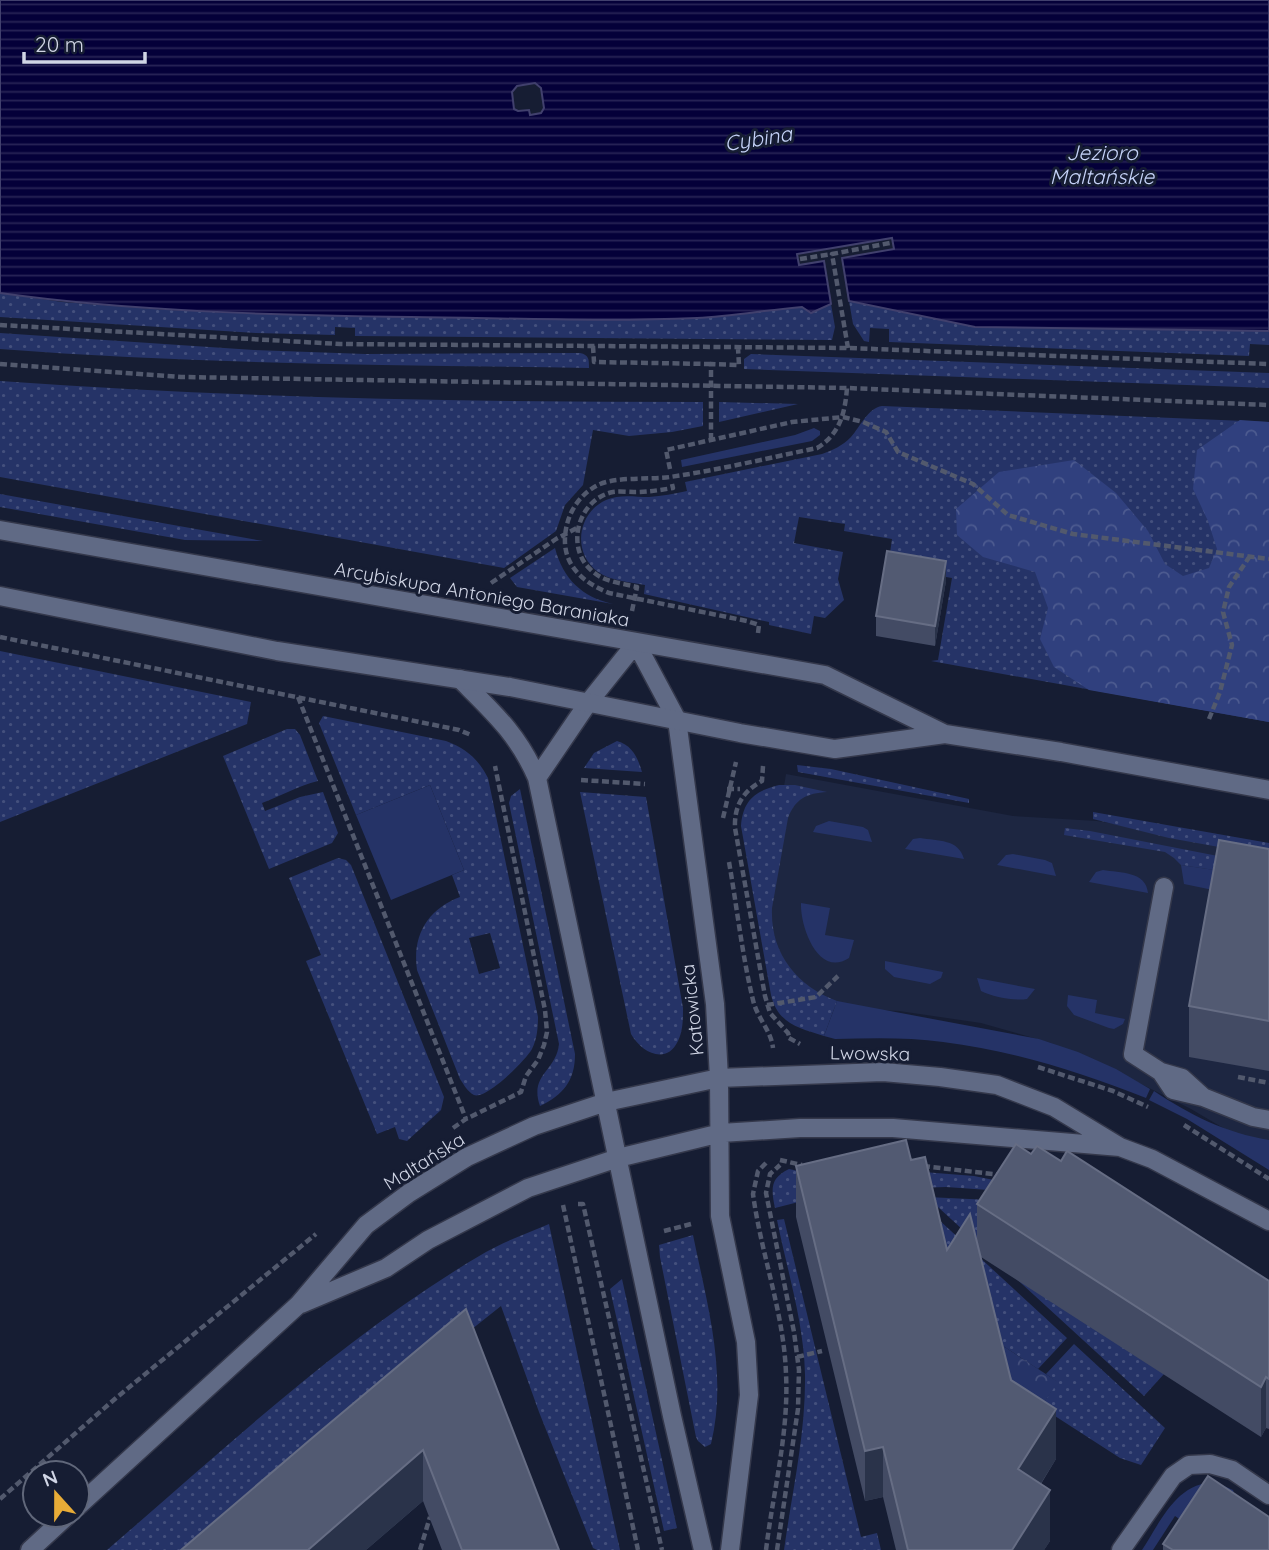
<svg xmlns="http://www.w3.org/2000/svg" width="1269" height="1550" viewBox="0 0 1269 1550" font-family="Quicksand,sans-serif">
  <defs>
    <pattern id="grass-dots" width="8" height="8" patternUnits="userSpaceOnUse" patternTransform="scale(1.75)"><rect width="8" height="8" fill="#253367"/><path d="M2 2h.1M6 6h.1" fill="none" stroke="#44507d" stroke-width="1.8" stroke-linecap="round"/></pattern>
    <pattern id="forest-crowns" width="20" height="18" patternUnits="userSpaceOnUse" patternTransform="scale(1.75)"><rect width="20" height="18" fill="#30407e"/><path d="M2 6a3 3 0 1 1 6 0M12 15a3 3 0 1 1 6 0" fill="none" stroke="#4d5b90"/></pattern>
    <pattern id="park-crowns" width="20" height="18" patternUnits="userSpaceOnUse" patternTransform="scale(1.75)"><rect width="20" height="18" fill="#253367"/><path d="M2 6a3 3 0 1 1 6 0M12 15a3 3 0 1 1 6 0" fill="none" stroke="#44507d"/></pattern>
    <pattern id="water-rules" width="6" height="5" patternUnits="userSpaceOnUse" patternTransform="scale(1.75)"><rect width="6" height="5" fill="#040039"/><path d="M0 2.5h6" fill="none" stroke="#282456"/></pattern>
  </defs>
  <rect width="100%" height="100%" fill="#161d33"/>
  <path fill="#1d2641" d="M786,774L1013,816L1097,821L1269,850V1155L1191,1109L1123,1075L1051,1043L981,1023L899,1011L821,1008L785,966L764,906Z"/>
  <path fill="url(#grass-dots)" fill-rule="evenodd" d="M0,293L62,302L168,310L299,315L698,318L802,307L811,313L831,304L835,327L832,340L355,336V328L335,327V335L256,333L0,317Z
    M849,301L975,327L1269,331V345L1250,344L1249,356L889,342V329L870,328L869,342L864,341L853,324Z
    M0,333L254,350L365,354L580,353C589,355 589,359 589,368C393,365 196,364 0,349Z
    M751,354L1269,373V388L744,369V359Z
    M0,381C234,398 468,402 703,402V426L672,432L629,436L593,430L583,485L565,505L556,531L504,568L0,477Z
    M719,402L798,404L719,422Z
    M882,406L1269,422V722L931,661L938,660L952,578L888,567L892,539L844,531L845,524L799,517L794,543L843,552L838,579L844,600L825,618L814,616L811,634L769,625V622L644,594L645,585C630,582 611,581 598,572C572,553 577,513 606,500C620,494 634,497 649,497C662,496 674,494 687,491L685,482L822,454C833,450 842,446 851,437C860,427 868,408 882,406Z
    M0,494L263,541L185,540L0,507Z
    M555,548C563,579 582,597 613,604L517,587L510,578Z
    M0,651L251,702L247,724L0,822Z
    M323,716L446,741C467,749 478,759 488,778L538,1017C538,1028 537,1039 532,1049C526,1060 486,1100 474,1095C468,1092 464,1085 460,1079L417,970C412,935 428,909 460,897L452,875L464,870L430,785L356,815L319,723ZM490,933L500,968L479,974L469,938Z
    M287,729H295L300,735L318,781C298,786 281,796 262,803L265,811L300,797L323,792L338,833L332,843L269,869L223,756Z
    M617,741C632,745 638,758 642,772L584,768L594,753Z
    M797,765L831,769L969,799V803L798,772Z
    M779,785H795L827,792C807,793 795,799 788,818L772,908C770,952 796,986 837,1001L824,1036C799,1028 778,1024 771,995L741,826C743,800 755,791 779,785Z
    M520,789L575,1054C575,1081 563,1095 540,1106C529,1074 556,1072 559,1044L509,803L511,796Z
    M580,792L646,797L683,1008C683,1019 683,1031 678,1041C666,1066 641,1052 631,1034Z
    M1093,812L1269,843V856L1169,838L1093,819Z
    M1065,828L1090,831L1269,866L1227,872L1181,865L1174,858L1165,852L1064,835Z
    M338,858L346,860L351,865L444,1097L441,1110L407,1141L399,1139L395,1127L377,1134L306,961L321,955L289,878Z
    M789,1169L803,1172L893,1178L775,1208C771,1189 770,1178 789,1169Z
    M898,1170L974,1176L1009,1183L1003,1191L946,1187L916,1188Z
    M927,1197L1012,1201L1164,1374L1144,1396Z
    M925,1207L1067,1338L1038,1369L988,1336L941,1275Z
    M784,1219L861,1537L877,1533L881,1550H784C792,1492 806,1433 805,1374C804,1323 787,1270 777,1220Z
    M549,1224L620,1550H597L593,1548L539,1412L501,1306L194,1550H107C228,1446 347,1333 486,1252C505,1241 528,1233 549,1224Z
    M693,1235C707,1304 728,1374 711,1444L705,1447L698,1441L696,1437L660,1257L659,1245Z
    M622,1279L677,1528L664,1531L610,1289Z
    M1074,1344L1165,1428L1141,1465L1120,1458L1041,1407L1057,1382L1046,1374Z"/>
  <path fill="url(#forest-crowns)" d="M1240,420L1269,422V722L1089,690L1054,667L1040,639L1048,608L1035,572L983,557L957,535L956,509L999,472L1074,460L1116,493L1148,531L1165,564L1183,576L1209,568L1217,549L1208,521L1193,489L1197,450Z"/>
  <path fill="url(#park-crowns)" d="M988,1336L1058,1382L1041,1407L1007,1415Z"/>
  <path fill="#253367" d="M814,428L820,431V435L812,441L682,467L681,460L795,435Z
    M430,785L464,870L391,900L356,815Z
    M829,821L863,827L868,830L872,842L813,832L816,826Z
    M920,838C938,841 959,839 964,859L905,849L913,839Z
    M1013,854L1045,860L1052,863L1056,876L997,865L1006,855Z
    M1181,865L1228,872L1213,890L1184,884Z
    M1103,870C1120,873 1146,871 1148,893L1089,882L1096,872Z
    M801,903L830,908L825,935L854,940L849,958C818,978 800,926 801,903Z
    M885,961L943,972L941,978L930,984L894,977L885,969Z
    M977,978L1035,989L1027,999C1014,1001 993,997 981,991Z
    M1068,995L1097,1000L1095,1013L1125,1019L1123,1024L1114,1029L1109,1028L1074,1015L1067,1006Z
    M837,1001L1039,1039L1078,1052L1116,1069L1150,1089L1146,1098C1080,1072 1014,1051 943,1042C908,1037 871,1038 835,1039L824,1036Z
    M1154,1091C1190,1115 1226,1133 1269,1140V1170L1187,1119L1149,1100Z
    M1215,1482L1233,1490L1238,1504L1191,1527L1175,1516L1153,1550H1142C1161,1521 1176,1483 1215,1482Z"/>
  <path fill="url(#water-rules)" stroke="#41406d" stroke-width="2" fill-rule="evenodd" d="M0,0H1269V331L975,327L849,301L842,258L894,249L892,238L797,254L799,265L824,261L831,304L811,313L802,307C767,310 732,316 697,318C602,322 506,318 411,317C274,315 136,312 0,293ZM535,83L541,88L544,108L541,113L530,115L529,110L518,111L514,109L512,92L517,86Z"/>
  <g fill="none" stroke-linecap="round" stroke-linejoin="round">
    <g stroke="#34384b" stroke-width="21">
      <path id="street" d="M460,679C493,712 518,734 537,778L672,1416L703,1550
        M537,778L588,703L636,643L677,720L715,1004L719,1078L720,1216L746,1342L749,1395L730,1550
        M1164,887L1133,1054L1161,1072L1182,1078L1203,1097
        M1161,1072L1173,1090L1203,1097L1253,1117L1269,1120
        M301,1304L386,1268L428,1240L528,1188L618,1158L721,1133L800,1128H893L1120,1147L1152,1159L1269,1221
        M77,1507L298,1305L366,1225L409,1193L467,1157L534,1126L606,1102L719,1078L883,1072L940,1077L997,1085L1054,1107L1120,1147
        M30,1550L68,1515
        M1121,1550L1173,1476L1189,1465L1210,1464L1232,1470L1269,1495"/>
    </g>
    <g stroke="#34384b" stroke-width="21">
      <path id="secondary" d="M0,530L825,675L945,734
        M0,596L277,651L510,687L740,733L835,749L945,734L1061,752L1269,790"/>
    </g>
    <path stroke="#52596d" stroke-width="4.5" stroke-dasharray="7 3.5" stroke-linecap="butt" d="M800,259L832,254
      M0,325L340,344L848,348L1269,364
      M593,346L594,362L711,364
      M848,348L832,254L890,243
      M0,364L181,377L847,388L1269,405
      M711,440V364L739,365L738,348
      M670,469L666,450L792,422L843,417L863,422L886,432L898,452L973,484L1008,515L1073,534L1269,559
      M491,583L556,539L577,528
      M632,611L637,587C621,583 603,582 591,570C565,547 578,499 613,492C619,491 628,492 634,492C648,492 660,490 673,488L672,484
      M758,633L759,625L747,621L609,593C587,584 567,570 565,544C564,520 575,498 596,486C613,476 649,480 670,477C719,470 768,458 817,448C840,434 845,413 847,388
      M0,637L459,730L471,735
      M298,697L466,1119
      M1209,719L1220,692L1232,645L1223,612L1229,587L1250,556
      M763,766L762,781C743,791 734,806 735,828L765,996L770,1013L788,1033L790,1039
      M581,780L645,784
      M727,789H740
      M723,818L736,762
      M729,862C737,907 742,955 753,1000C757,1018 771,1030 773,1048
      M767,1005L816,997L838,976
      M789,1038L800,1044
      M1038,1067L1113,1091L1148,1107
      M1238,1077L1269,1083
      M1184,1125L1269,1179
      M453,1128L466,1119L521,1092L526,1076L538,1060L544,1045L547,1032L545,1010L495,766
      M780,1160L802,1165
      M923,1166L1001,1175
      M578,1204H583L662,1550
      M563,1205L638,1550
      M664,1231L691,1224
      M797,1357L822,1351
      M0,1499L116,1398L316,1234
      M420,1550L430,1517
      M766,1550C773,1492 789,1433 786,1374C784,1313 761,1254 753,1194L758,1171L768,1161
      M777,1550L798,1409L799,1370L794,1332L766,1193L770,1174L780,1165"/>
    <use href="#street" stroke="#606a85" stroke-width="18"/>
    <use href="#secondary" stroke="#606a85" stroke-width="18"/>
  </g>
  <path fill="#434b64" d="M946,581L935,646L876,636V616Z
    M1269,849V1071L1189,1057V1006Z
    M1031,1154L1061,1161L1269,1281V1429L1266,1428L1261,1437L981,1257L1011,1380L1056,1459L1041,1484L1050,1541L1044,1550H896L883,1497L865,1501L796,1217V1166L911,1160L947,1250L977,1242V1204Z
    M466,1309L559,1550H442L423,1501L366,1550Z
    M1163,1544L1269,1550H1163Z"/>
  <path fill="#2a334a" d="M946,561V581L935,646V626Z
    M1266,1377V1428L1261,1437V1387Z
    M1056,1409V1459L1018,1520V1469Z
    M883,1447V1497L865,1501V1451Z
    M423,1450V1501L366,1550H308Z
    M1050,1490V1541L1044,1550H1012Z"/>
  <path fill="#525a72" stroke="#666d84" stroke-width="2" d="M887,551L946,561L935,626L876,616Z
    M1219,840L1269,849V1021L1189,1006Z
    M906,1140L911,1160L925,1157L947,1250L970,1214L1011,1380L1056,1409L1018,1469L1050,1490L1012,1550H908L883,1447L865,1451L796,1166Z
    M1016,1144L1031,1154L1037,1146L1061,1161L1067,1151L1269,1281V1379L1266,1377L1261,1387L977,1204Z
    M466,1309L559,1550H462L423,1450L308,1550H181L311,1439Z
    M1208,1476L1269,1517V1550H1173L1163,1544Z"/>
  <g text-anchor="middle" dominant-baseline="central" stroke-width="6" stroke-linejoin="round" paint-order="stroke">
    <g font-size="19" fill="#d0d5e5" stroke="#161d33">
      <text transform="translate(482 594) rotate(10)">Arcybiskupa Antoniego Baraniaka</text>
      <text transform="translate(692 1010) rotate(-96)">Katowicka</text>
      <text transform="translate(870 1053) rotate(1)">Lwowska</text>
      <text transform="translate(424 1161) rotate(-32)">Maltańska</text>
    </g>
    <g font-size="21" font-style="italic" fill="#c6d3f9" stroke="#161d33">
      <text transform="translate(758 138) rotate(-9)">Cybina</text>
      <text x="1102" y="152">Jezioro<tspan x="1102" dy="24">Maltańskie</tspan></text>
    </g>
  </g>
  <g transform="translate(56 1494) rotate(339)"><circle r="33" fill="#161d33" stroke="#60677a" stroke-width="2"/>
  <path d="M0-5L12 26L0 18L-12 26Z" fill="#e8ac37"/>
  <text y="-10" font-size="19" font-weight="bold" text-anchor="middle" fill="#d0d5e5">N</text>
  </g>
  <path d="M24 52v10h121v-10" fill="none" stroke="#d0d5e5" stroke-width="3.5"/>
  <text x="35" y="52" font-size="21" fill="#d0d5e5" stroke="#161d33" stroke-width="5" paint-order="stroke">20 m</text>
</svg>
